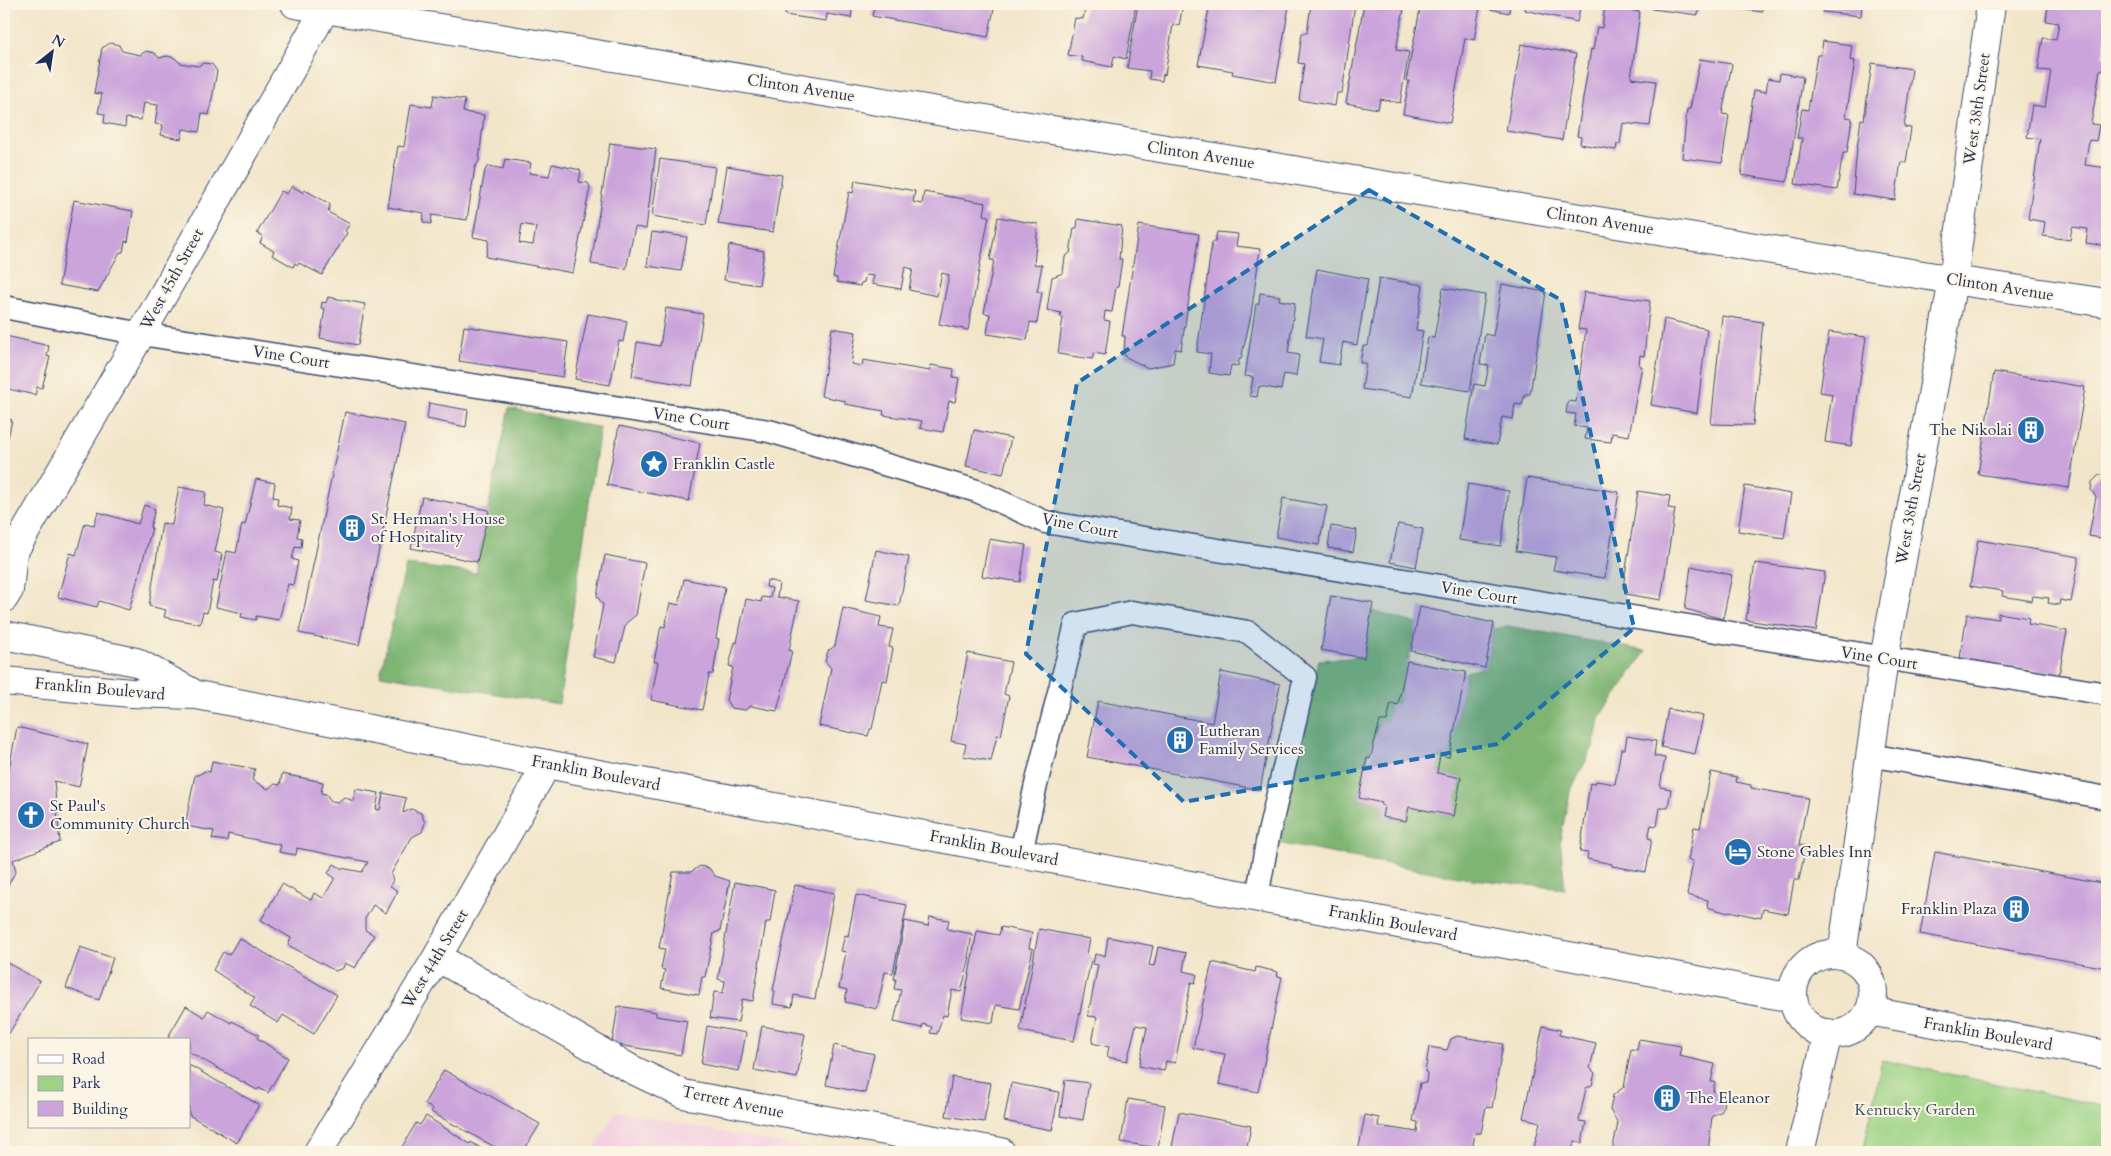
<svg xmlns="http://www.w3.org/2000/svg" width="2111" height="1156" viewBox="0 0 2111 1156" font-family="Cardo,serif">
  <rect width="100%" height="100%" fill="#fcf5e5"/>
  <filter id="ink" filterUnits="userSpaceOnUse"><feTurbulence type="fractalNoise" baseFrequency=".02" numOctaves="2"/><feDisplacementMap in="SourceGraphic" scale="10" xChannelSelector="R" yChannelSelector="G"/><feConvolveMatrix kernelMatrix="1 2 1 2 8 2 1 2 1" color-interpolation-filters="sRGB"/></filter>
  <filter id="wash" filterUnits="userSpaceOnUse"><feTurbulence type="fractalNoise" baseFrequency=".0096" numOctaves="4" result="noise"/><feDisplacementMap in="SourceGraphic" scale="20" xChannelSelector="R" yChannelSelector="G"/><feGaussianBlur stdDeviation="1.12" result="paint"/><feColorMatrix in="noise" values="0 0 0 0 0 0 0 0 0 0 0 0 0 0 0 0 0 1.4 0 .05"/><feComposite in="paint" operator="in"/></filter>
  <g filter="url(#wash)">
    <rect width="100%" height="100%" fill="#f2e6ca"/>
    <path fill="#f3cfe0" d="M616,1111L823,1152H593Z"/>
    <path fill="#9ed385" stroke="#5c8172" d="M1882,1060L2107,1107V1152H1863Z"/>
    <path fill="#7eb572" stroke="#4c7268" d="M509,408L600,428L559,704L380,675L406,565L477,573V562Z
      M1372,611L1417,624L1398,705L1391,704L1387,721H1380L1367,758L1359,798L1382,803V805L1384,806L1382,817L1406,821L1409,807L1454,816L1461,778L1437,773L1440,755L1449,757L1466,672L1485,667L1493,629L1508,626L1646,651L1600,718L1593,747L1570,792L1560,840L1565,889L1464,878L1277,843L1319,660L1364,657Z"/>
    <g id="blocks">
      <path fill="#cba4db" fill-rule="evenodd" d="M787,4H853L851,18L827,14L826,21L785,15Z
        M875,4H995L988,37L872,16Z
        M1086,4H1136L1126,59L1114,56L1112,67L1082,61V57L1068,55L1075,18L1083,19Z
        M1138,4H1183L1179,26L1173,24L1165,75L1163,74L1162,81L1149,79L1150,71L1127,68Z
        M1210,4H1274L1289,6L1276,82L1232,74L1233,71L1198,65Z
        M1311,4H1355L1342,93H1337L1335,106L1299,100L1304,64L1298,63L1302,33H1307Z
        M1364,4L1404,8L1396,50L1409,52L1400,103L1380,99L1378,109L1346,103Z
        M1421,4H1510L1509,13L1480,7L1474,40L1465,38L1450,123L1403,114L1409,81H1406Z
        M1526,4H1581L1577,22L1525,10Z
        M1653,4H1700L1698,15L1652,9Z
        M1732,4H1763L1762,12L1732,8Z
        M1823,4H1862L1861,16L1822,12Z
        M2062,4H2107V31L2102,56L2107,57V71L2100,70L2091,124L2099,125L2096,141L2089,140L2085,165L2107,168V246L2086,243L2088,229L2072,227L2070,240L2043,236L2045,222L2028,219L2040,139L2027,137L2032,105L2045,107L2051,71L2038,70L2043,38L2056,40L2059,23L2046,21L2048,5L2061,7Z
        M1605,6L1640,12L1631,78L1656,81L1650,126L1623,123L1620,144H1617L1616,150L1580,144L1581,137L1577,136L1591,49L1593,50L1597,27L1602,28Z
        M1823,41L1852,45L1850,60L1855,61L1846,117L1852,118L1847,153H1843L1837,190L1795,184L1802,138H1797L1802,109L1808,110L1817,55H1821Z
        M110,43L119,45L122,51L140,55L146,51L155,53L159,58L167,56L175,58L180,63L198,66L203,63L212,64L217,71L209,115L202,113L199,132L183,129L181,139L161,135L163,125L155,124L158,105L144,103L141,120L126,118L125,127L104,123L105,114L98,113L102,94L94,93L102,48Z
        M1521,44L1576,54L1562,140L1506,131Z
        M1700,59L1732,64L1722,114L1729,115L1722,163L1682,158L1687,109H1690Z
        M1872,63L1912,69L1904,127L1911,128L1906,163L1901,162L1895,200L1853,194L1857,148L1861,119L1864,120Z
        M1780,73L1803,77L1787,182L1741,175L1754,90L1766,92L1768,78L1779,80Z
        M434,95L465,100L463,112L484,115L479,161L475,167L467,220L432,215L431,224L423,222L424,213L388,207L398,146L404,147L411,104L432,107Z
        M610,143L656,149L646,229L635,227L626,269L591,264Z
        M505,159L531,163L529,173L549,176L552,164L581,170L579,182L588,183L590,187L573,273L486,257L489,240L473,237L485,170L489,166L503,169ZM522,224L536,227L533,245L519,243Z
        M660,159L715,167L706,225L652,216Z
        M727,166L782,175L773,232L718,224Z
        M855,180L915,191L913,202L922,204L924,192L986,203L984,215L989,216L968,330L939,324L949,275L942,273L937,296L909,290L913,269L905,267L901,289L872,284L874,276L866,275L864,282L861,283L860,286L837,282V278L833,277L849,192L853,193Z
        M292,186L304,193L305,190L330,204L328,212L350,224L345,231L347,233L322,275L299,263L298,265L295,263L293,267L272,255L274,251L260,243L263,236L257,233L281,191L287,194Z
        M74,200L133,211L128,242L125,241L123,252H120L98,292L59,285Z
        M998,217L1038,224L1034,264L1042,265L1037,292H1042L1037,323L1030,322L1027,340L987,334L990,314L984,313L994,260H990Z
        M1078,219L1122,226L1119,259H1122L1118,287H1116L1112,312L1105,311L1104,320L1110,321L1105,355L1094,353L1092,359L1058,354L1063,317H1060L1061,313L1047,310L1052,277L1063,273L1065,257L1070,253L1074,228H1077Z
        M1139,225L1199,234L1181,350L1175,349L1173,363L1148,368L1124,356L1125,336H1122Z
        M652,232L687,237L681,271L647,266Z
        M1217,232L1238,234L1236,246L1260,249L1251,315L1241,359H1239L1238,366L1231,365L1229,376L1209,373L1211,354L1197,352L1212,242H1215Z
        M729,245L764,251L759,285L724,280Z
        M1317,269L1368,279L1357,345L1343,342L1339,365L1319,362L1323,339L1306,336Z
        M1379,278L1423,285L1416,330L1423,331L1412,397L1362,389L1366,363H1360L1363,346H1368Z
        M1502,284L1546,292L1530,394H1525L1522,405L1515,404L1513,419L1502,417L1497,445L1465,439L1474,384L1485,386L1489,365L1480,364L1485,334L1493,336Z
        M1443,288L1485,295L1470,391L1421,383L1428,337L1434,338Z
        M1584,292L1650,301L1644,356L1640,355L1639,366H1642L1629,436L1612,433L1611,442L1585,439L1587,428L1574,426L1576,414L1566,413L1568,401L1576,402L1586,330L1578,329Z
        M1260,293L1280,296L1279,300L1295,303L1288,353L1299,355L1296,376L1284,374L1281,390L1259,386L1257,397L1250,396L1253,377L1245,376L1256,304H1259Z
        M328,297L365,304L358,345L320,338L325,309L321,308L322,302L326,303Z
        M666,308L703,314L692,386L632,376L637,342L660,346Z
        M588,314L627,321L623,342L619,341L610,385L575,379Z
        M1722,316L1763,322L1753,425L1711,424Z
        M1664,319L1707,329L1697,413L1651,405Z
        M464,326L568,342L563,377L459,361Z
        M832,328L856,332L851,364L862,366L863,360L930,371L931,365L954,369L953,377L959,378L955,402L949,401L943,432L920,428L922,421L883,415L884,411L845,404V401L821,396Z
        M1829,332L1866,337L1851,446L1825,442L1832,394L1820,392Z
        M6,336L49,346L47,356L50,357L42,388L37,387L35,395L4,388Z
        M1994,372L2085,387L2069,488L1978,474Z
        M429,403L468,410L466,427L427,419Z
        M345,412L405,424L359,645L299,633Z
        M4,418L12,420L5,451H4Z
        M619,426L700,443L689,501L607,485Z
        M974,430L1011,438L1003,474L966,466Z
        M2099,475L2107,476V539L2089,536L2096,497L2091,490L2092,482Z
        M1527,478L1619,492L1605,578L1553,570L1556,557L1516,551Z
        M256,479L275,483L273,497L278,498L277,505L292,508L290,519L300,520L297,537L302,538L301,548L295,547L292,559L298,561L293,585L288,584L279,620L256,616V620L241,617L242,613L216,607L227,551L236,553L242,524L245,525Z
        M1468,484L1509,491L1501,546L1459,540Z
        M1745,486L1791,494L1784,538L1738,531Z
        M179,487L206,492L204,505L224,510L215,552L222,554L217,582L213,581L207,613L203,612L200,624L164,617L166,610L149,606L162,523L172,525Z
        M1638,491L1670,496L1668,508L1675,509L1661,600L1625,594L1626,589L1623,588Z
        M422,497L489,510L477,562L411,548Z
        M1283,498L1327,506L1319,545L1276,537Z
        M144,505L155,509L150,528H152L129,610L99,601L97,607L58,597L70,553L76,555L85,523L94,525L98,512L138,524Z
        M1398,524L1423,529L1416,567L1390,562Z
        M1331,526L1357,530L1353,552L1328,548Z
        M989,539L1026,545L1020,582L982,576Z
        M1978,540L2079,557L2071,602L2060,600L2059,605L2048,603L2049,598L2033,596L2032,601L2002,596L2003,591L1970,586Z
        M876,550L909,557L899,606L866,600Z
        M605,555L645,563L636,615L626,623L616,662L593,657L603,605L597,596Z
        M1755,563L1825,572L1816,631L1746,620Z
        M1691,566L1732,575L1723,619L1685,609Z
        M684,579L725,587L716,638L719,639L713,674H709L702,710L651,700L658,662H654L661,626L665,627L670,603L679,605Z
        M767,580L779,583L777,597L799,601L789,650L792,651L777,711L751,706L745,710L731,708L726,700L733,667L729,666L735,642L737,643L746,599L761,602L762,597L770,598L772,588L766,587Z
        M1331,596L1373,603L1364,658L1321,650Z
        M1420,607L1494,623L1485,668L1411,651Z
        M843,608L881,617L879,627L893,629L889,647L893,648L887,681L882,680L872,729H870L868,736L819,726L831,668L825,661L828,651L835,646Z
        M1998,613L2029,618L2028,624L2067,631L2059,675L1960,658L1967,614L1998,619Z
        M968,653L1011,662L1004,694L1009,696L1001,736L997,735L991,761L963,756L966,744L951,741Z
        M1407,661L1466,672L1449,757L1440,755L1437,773L1461,778L1454,816L1409,807L1406,821L1382,817L1384,806L1381,805L1382,803L1359,798L1367,758L1370,759L1380,721H1387L1391,703L1398,705Z
        M1221,672L1280,684L1260,790L1087,757L1098,701L1212,723Z
        M1668,709L1703,716L1695,754L1661,747Z
        M17,727L88,744L79,787L54,781L60,842L13,860L16,871L8,885L4,882V771L9,769Z
        M1627,736L1656,741L1654,756L1665,758L1660,787L1671,789L1668,808H1660L1657,826L1651,825L1648,838L1652,839L1646,872L1612,866V864L1587,859L1588,853L1580,852L1590,783L1595,784L1596,781L1615,784L1621,749H1625Z
        M212,761L255,769L252,780L268,789L274,784L280,785L282,774L323,782L321,793L326,794L331,801L338,802L344,797L353,801L356,789L379,793L376,809L380,810L383,793L406,798L403,813L411,809L421,813L425,823L422,832L412,837L391,874L393,880L390,886L398,891L386,913L373,905L365,919V930L374,935L355,968L345,963L343,968L335,971L288,945L291,938L261,920L282,884L311,900L314,893L323,898L335,878L328,873L334,864L341,868L362,872L368,862L297,848L296,855L279,852L281,845L228,834L227,841L212,839L214,831L185,826L195,775H198L205,771L210,772Z
        M1711,772L1737,777L1736,782L1751,785V788L1808,798L1799,845L1806,846L1799,880H1794L1788,914L1763,909L1761,917L1757,916L1756,917L1729,911L1728,913L1707,907L1708,900L1687,895L1693,861L1688,860L1694,827L1700,828Z
        M1935,852L2107,884V968L1920,934Z
        M700,866L709,868L715,876L730,881L720,931L714,933L705,977H702L699,995L661,988L665,970L661,969L665,949L659,948L673,872H691Z
        M735,882L775,890L770,922H766L753,1001L742,999L738,1022L710,1018L714,992L723,993L725,981L718,979Z
        M795,885L834,893L815,999L794,995L792,1007L773,1004L775,991L773,990Z
        M856,895L907,905L893,973L885,972L877,1009L845,1002L847,990L839,988L846,952L841,951L845,935L848,936Z
        M930,917L949,920L947,929L972,934L968,957H970L961,992L952,990L947,1016L943,1015L937,1034L930,1033L932,1027L923,1024L922,1028L894,1022L901,990L894,989L896,979H894L905,921L928,926Z
        M1001,927L1032,933L1029,948L1033,949L1019,1009L996,1005L993,1023L961,1018L977,931L999,935Z
        M1039,929L1090,939L1087,954L1091,960L1074,1041L1020,1031Z
        M1108,937L1153,946L1149,965L1154,966L1158,947L1186,953L1183,971L1197,974L1195,983L1191,982L1175,1063L1166,1061L1164,1071L1139,1066L1147,1027L1136,1025L1127,1061L1107,1057L1109,1047L1092,1043L1097,1017L1088,1016L1098,965L1093,964L1095,954L1105,956Z
        M239,938L337,995L314,1034L283,1015L278,1023L250,1006L255,998L213,970L223,952L229,955Z
        M80,947L113,958L99,1000L66,988Z
        M4,961L40,981L4,1042Z
        M1212,962L1255,972L1256,967L1278,972L1277,976L1282,977L1258,1092L1219,1084L1225,1054L1193,1048Z
        M186,1006L204,1017L208,1010L231,1023L232,1021L259,1035L257,1038L288,1058L268,1093L259,1088L257,1090L189,1052V1040H172L168,1037Z
        M618,1006L656,1012V1016L687,1021L681,1055L612,1044Z
        M707,1026L746,1033L739,1071L701,1064Z
        M762,1026L805,1034L797,1078L754,1070Z
        M1543,1026L1561,1030L1559,1035L1596,1043L1590,1068L1595,1073L1592,1085L1586,1088L1579,1121L1586,1122L1582,1143L1575,1141L1571,1152H1533L1540,1122L1523,1118Z
        M1457,1036L1503,1044L1492,1108L1486,1107L1481,1133H1475L1472,1152H1358L1365,1115L1379,1118L1378,1126L1417,1132L1418,1122L1413,1121L1420,1083H1426L1427,1073L1425,1072L1429,1047L1447,1050L1451,1039Z
        M1639,1039L1681,1046L1679,1056L1715,1064L1711,1082H1715L1713,1091L1719,1092L1724,1101L1722,1111L1712,1116L1708,1152H1612L1618,1123L1610,1110L1613,1095L1624,1087L1631,1049L1637,1050Z
        M834,1045L874,1054L865,1093L826,1085Z
        M189,1065L259,1105L237,1143L189,1115Z
        M444,1070L540,1124L523,1152H504L431,1112L433,1109L424,1104Z
        M952,1077L991,1083L984,1122L946,1116Z
        M1065,1080L1089,1083L1083,1120L1060,1116Z
        M1011,1083L1059,1092L1052,1130L1004,1121Z
        M1128,1099L1165,1105L1158,1148L1121,1142Z
        M1179,1112L1251,1126L1246,1152H1171Z
        M426,1116L470,1144L471,1142L487,1152H399L416,1123L420,1125Z"/>
    </g>
  </g>
  <g filter="url(#ink)">
    <use href="#blocks" fill-opacity="0" stroke="#3b4a6e" stroke-width="1"/>
    <g fill="none" stroke-linecap="round" stroke-linejoin="round">
      <g stroke="#3b4a6e" stroke-width="25">
        <path id="service" d="M4,307L141,334L769,431L977,491L1045,522L2107,694
          M1870,755L2107,798
          M1021,853L1035,789L1076,624L1132,612L1248,632L1305,677L1268,837L1257,897"/>
      </g>
      <g stroke="#3b4a6e" stroke-width="30">
        <path id="minor" d="M295,4L1953,280L2107,303
          M1842,955L1884,659L1953,280L1991,4
          M437,957L631,1069L683,1094L1001,1152
          M318,1152L437,957L547,764
          M1800,1152L1828,1033"/>
      </g>
      <g stroke="#3b4a6e" stroke-width="30">
        <path id="tertiary" d="M4,598L9,590L13,553L141,334L328,4
          M4,635L136,662L191,692
          M4,681L131,693L197,695L572,769L1793,998
          M1793 994a40 40 0 1 1 80 0a40 40 0 1 1-80 0Z
          M1869,1011L2107,1055"/>
      </g>
      <use href="#service" stroke="#fff" stroke-width="22"/>
      <use href="#minor" stroke="#fff" stroke-width="28"/>
      <use href="#tertiary" stroke="#fff" stroke-width="28"/>
    </g>
  </g>
  <path fill="#1f6fb2" fill-opacity="0.2" stroke="#1f6fb2" stroke-width="4" stroke-dasharray="10 6" stroke-linejoin="round" d="M1369,190L1561,300L1634,628L1497,744L1184,802L1026,654L1077,383Z"/>
  <defs>
    <g id="building-disc" transform="scale(1.4375)"><circle r="9.5" fill="#1f6fb2" stroke="#fcf5e5"/><path d="M-4-6H4V6H1V3H-1V6H-4ZM-2.5-4.3h1.7v1.8h-1.7ZM.8-4.3h1.7v1.8H.8ZM-2.5-1h1.7V.8h-1.7ZM.8-1h1.7V.8H.8Z" fill="#fff"/></g>
    <g id="sight-disc" transform="scale(1.4375)"><circle r="9.5" fill="#1f6fb2" stroke="#fcf5e5"/><path d="M0-6L1.8-2.2L6-1.7L2.9 1.2L3.7 5.4L0 3.3L-3.7 5.4L-2.9 1.2L-6-1.7L-1.8-2.2Z" fill="#fff"/></g>
    <g id="church-disc" transform="scale(1.4375)"><circle r="9.5" fill="#1f6fb2" stroke="#fcf5e5"/><path d="M-1.2-6h2.4v3.5h3.3v2.4h-3.3V6h-2.4V-.1h-3.3v-2.4h3.3Z" fill="#fff"/></g>
    <g id="hotel-disc" transform="scale(1.4375)"><circle r="9.5" fill="#1f6fb2" stroke="#fcf5e5"/><path d="M-6-4.5h1.5V1H6V5H4.5V3h-9V5H-6ZM-4 0a1.8 1.8 0 1 1 3.6 0ZM.5 0V-2.5h3Q6-2.5 6 0Z" fill="#fff"/></g>
  </defs>
  <g fill-rule="evenodd">
    <use href="#building-disc" x="2031" y="430"/>
    <use href="#sight-disc" x="654" y="464"/>
    <use href="#building-disc" x="352" y="528"/>
    <use href="#building-disc" x="1180" y="740"/>
    <use href="#church-disc" x="31" y="815"/>
    <use href="#hotel-disc" x="1738" y="852"/>
    <use href="#building-disc" x="2016" y="909"/>
    <use href="#building-disc" x="1667" y="1098"/>
  </g>
  <g text-anchor="middle" dominant-baseline="central" stroke-width="4" stroke-linejoin="round" paint-order="stroke">
    <g font-size="16" fill="#1b2f5e" stroke="#fcf5e5">
      <text transform="translate(801 88) rotate(9)">Clinton Avenue</text>
      <text transform="translate(1977 109) rotate(-82)">West 38th Street</text>
      <text transform="translate(1201 155) rotate(9)">Clinton Avenue</text>
      <text transform="translate(1600 221) rotate(9)">Clinton Avenue</text>
      <text transform="translate(172 279) rotate(-61)">West 45th Street</text>
      <text transform="translate(2000 287) rotate(9)">Clinton Avenue</text>
      <text transform="translate(291 357) rotate(9)">Vine Court</text>
      <text transform="translate(691 419) rotate(9)">Vine Court</text>
      <text transform="translate(1911 509) rotate(-80)">West 38th Street</text>
      <text transform="translate(1080 526) rotate(11)">Vine Court</text>
      <text transform="translate(1479 593) rotate(9)">Vine Court</text>
      <text transform="translate(1879 658) rotate(9)">Vine Court</text>
      <text transform="translate(100 689) rotate(5)">Franklin Boulevard</text>
      <text transform="translate(596 773) rotate(11)">Franklin Boulevard</text>
      <text transform="translate(994 848) rotate(11)">Franklin Boulevard</text>
      <text transform="translate(1393 923) rotate(11)">Franklin Boulevard</text>
      <text transform="translate(435 959) rotate(-59)">West 44th Street</text>
      <text transform="translate(1988 1034) rotate(10)">Franklin Boulevard</text>
      <text transform="translate(733 1102) rotate(12)">Terrett Avenue</text>
    </g>
    <g font-size="16" fill="#1b2f5e" stroke="#fcf5e5" text-anchor="start">
      <text x="2012" y="430" text-anchor="end">The Nikolai</text>
      <text x="673" y="464">Franklin Castle</text>
      <text x="371" y="519">St. Herman's House<tspan x="371" dy="18">of Hospitality</tspan></text>
      <text x="1199" y="731">Lutheran<tspan x="1199" dy="18">Family Services</tspan></text>
      <text x="50" y="806">St Paul's<tspan x="50" dy="18">Community Church</tspan></text>
      <text x="1757" y="852">Stone Gables Inn</text>
      <text x="1997" y="909" text-anchor="end">Franklin Plaza</text>
      <text x="1686" y="1098">The Eleanor</text>
    </g>
    <g font-size="16" fill="#3c5868" stroke="#fcf5e5">
      <text x="1915" y="1110">Kentucky Garden</text>
    </g>
  </g>
  <rect width="2111" height="1156" fill="none" stroke="#fcf5e5" stroke-width="20"/>
  <rect x="28" y="1038" width="162" height="90" fill="#fcf5e5" stroke="#a2a6af"/>
  <rect x="38" y="1055" width="25" height="8" fill="#ffffff" stroke="#a2a6af"/>
  <text x="72" y="1064" font-size="15" fill="#1b2f5e">Road</text>
  <rect x="38" y="1076" width="25" height="15" fill="#9ed385" stroke="#a2a6af"/>
  <text x="72" y="1088" font-size="15" fill="#1b2f5e">Park</text>
  <rect x="38" y="1101" width="25" height="15" fill="#cba4db" stroke="#a2a6af"/>
  <text x="72" y="1114" font-size="15" fill="#1b2f5e">Building</text>
  <g transform="translate(52 52) rotate(30)" stroke="#fcf5e5" stroke-width="4" paint-order="stroke">
  <path d="M0-4L9 19L0 12L-9 19Z" fill="#1b2f5e"/>
  <text y="-8" font-size="14" font-weight="bold" text-anchor="middle" fill="#1b2f5e">N</text>
  </g>
</svg>
